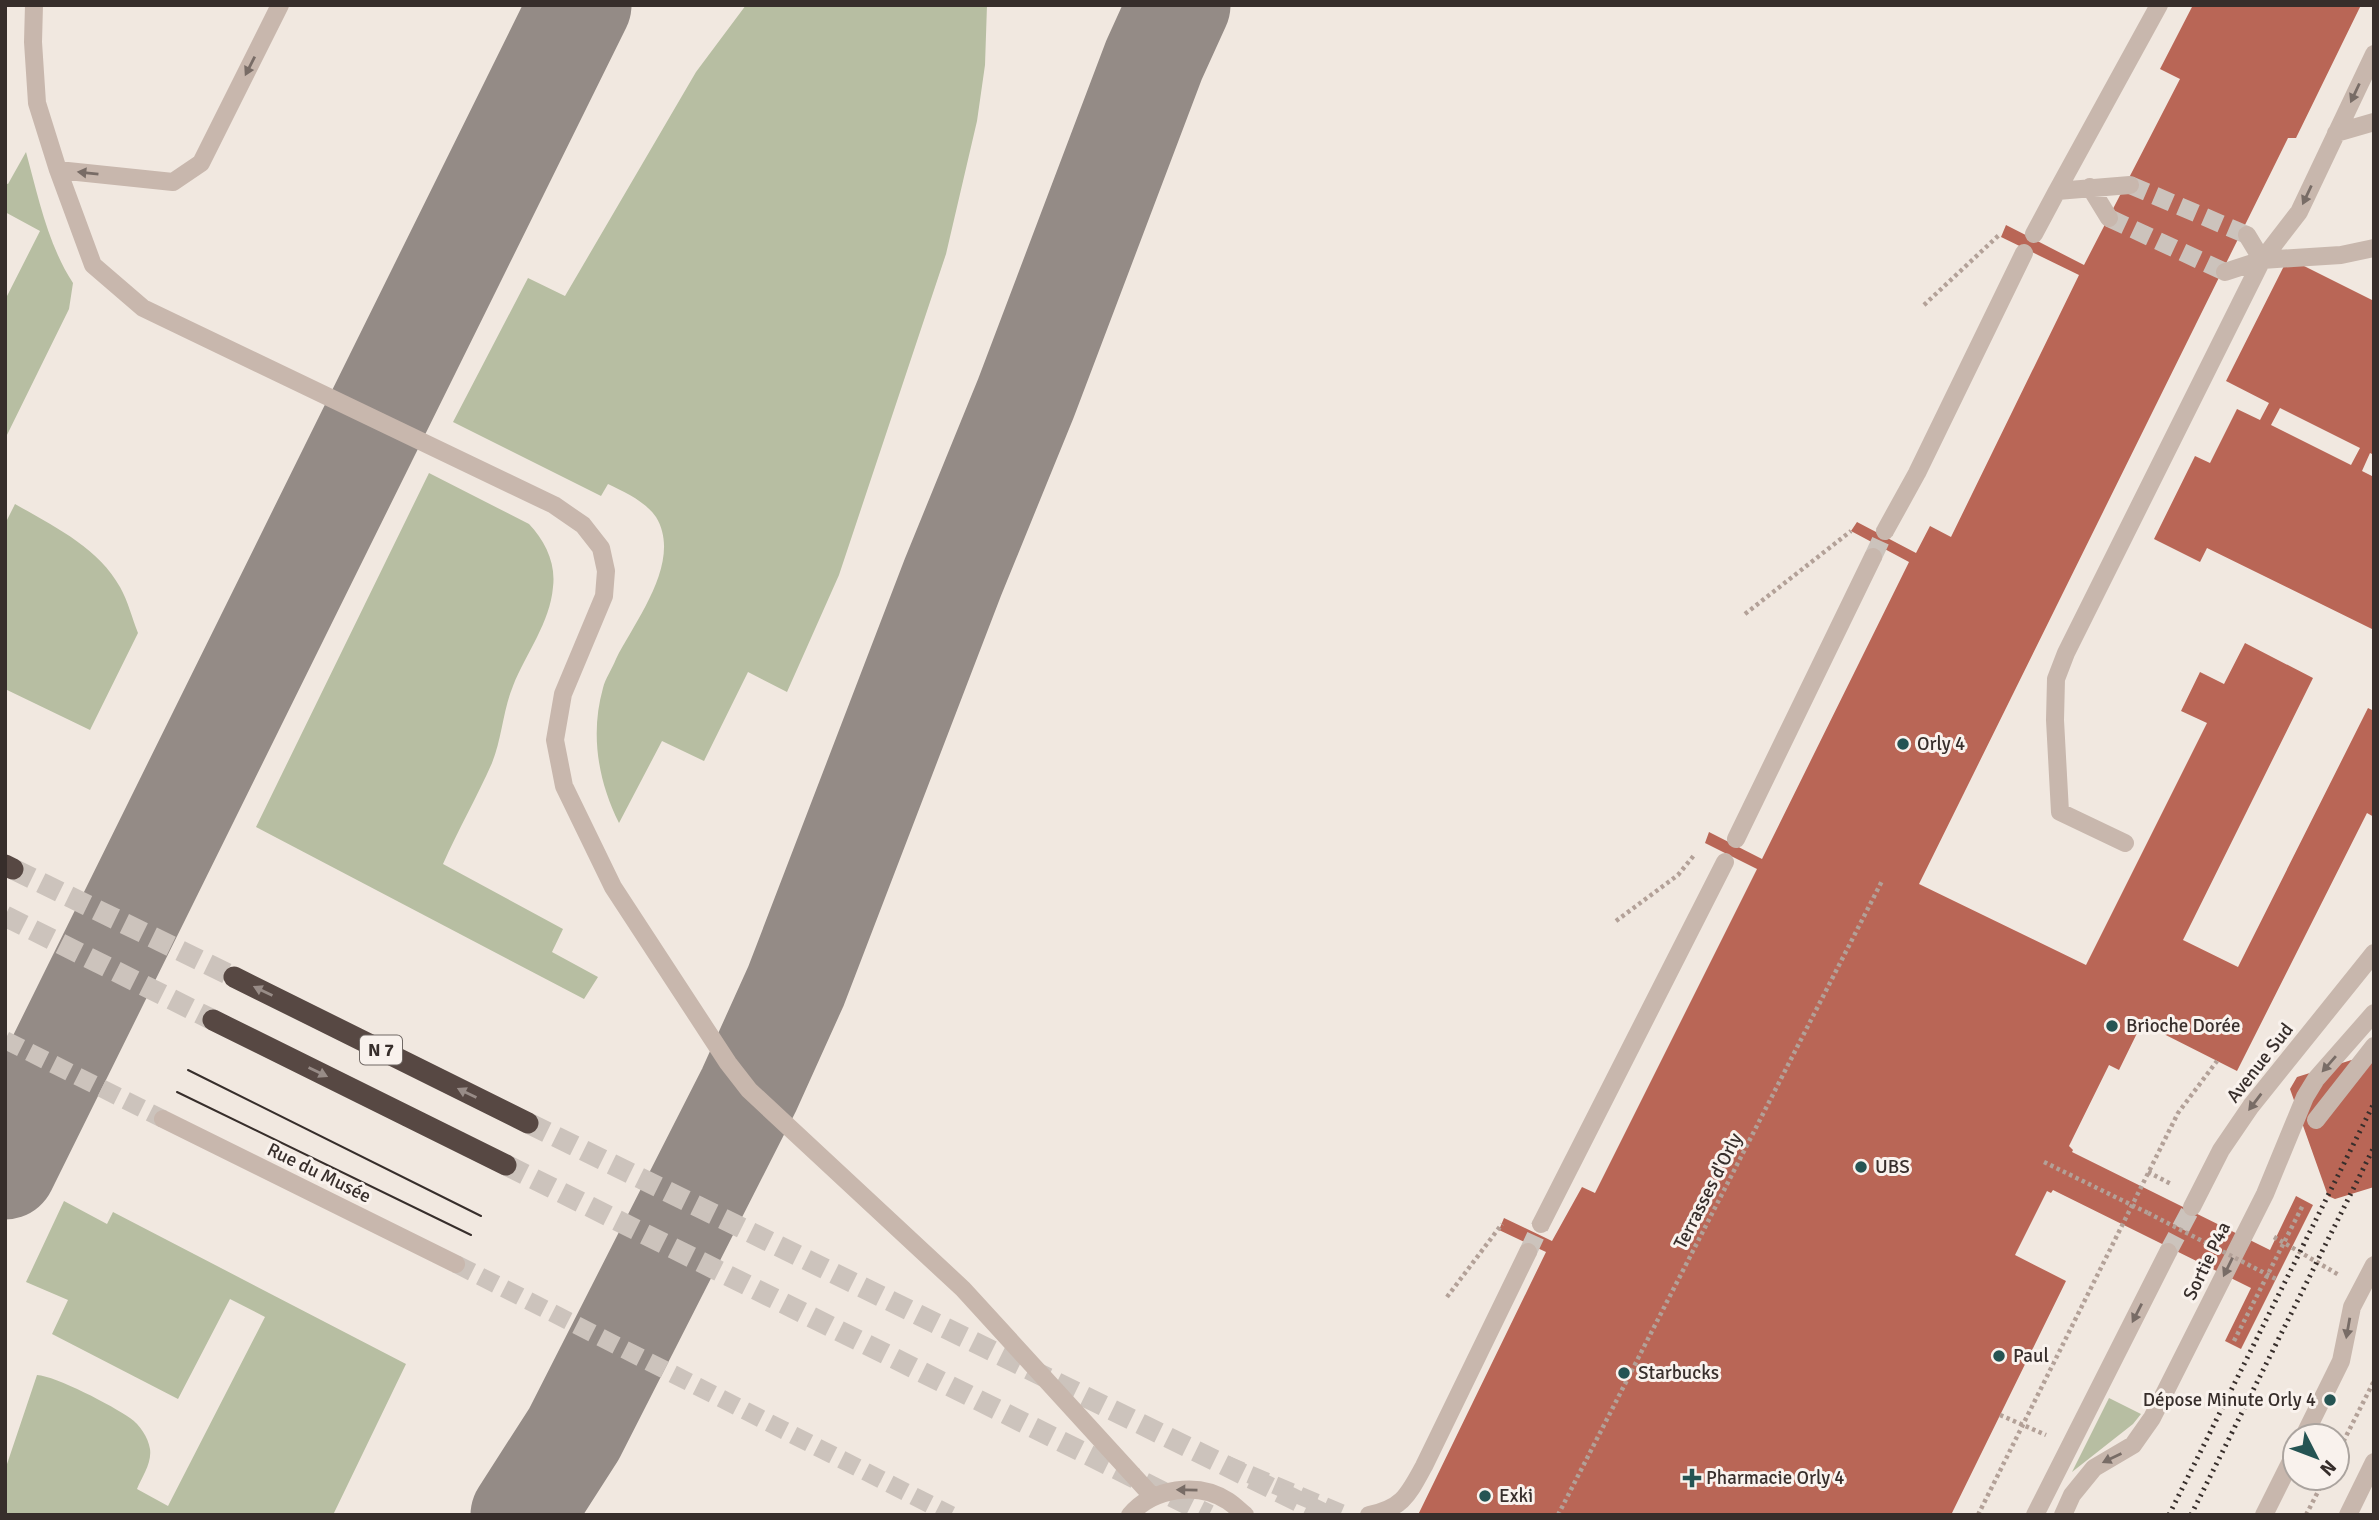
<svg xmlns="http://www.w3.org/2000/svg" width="2379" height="1520" viewBox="0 0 2379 1520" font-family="Signika,sans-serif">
  <rect width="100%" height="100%" fill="#f1e8e0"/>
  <path fill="#b7bea2" d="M746,5H987L985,65L977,121L946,254L839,575L787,692L748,672L704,761L662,741L619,823C598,781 590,734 603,688C605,679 612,669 616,659C635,621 683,561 656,517C645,501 624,492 608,484L601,496L453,422L528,278L565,296L696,72Z
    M26,152C38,196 48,245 73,283L69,309L5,439V300L40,231L5,212V183L8,184Z
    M429,473L529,524C545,541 556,563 553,587C550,623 526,653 513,686C503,710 502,738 492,763C477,797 458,830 443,864L563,929L552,952L598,977L584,999L256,827Z
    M15,504C53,526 98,547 120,587C128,601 132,618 138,633L90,730L5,689V524Z
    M64,1201L107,1224L113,1212L406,1364L333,1515H5V1470L37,1375C56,1376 113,1406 130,1418C140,1425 148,1437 150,1449C152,1463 142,1477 137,1489L168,1506L265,1317L230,1299L178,1399L52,1334L68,1300L26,1282Z
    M2109,1398L2141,1414L2133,1424L2072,1472Z"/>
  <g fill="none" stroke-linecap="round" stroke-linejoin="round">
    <path stroke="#948b86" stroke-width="103" d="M5,1168L580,5
      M522,1515L574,1434L749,1090L796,986L953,577L1026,398L1154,60L1179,5"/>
  </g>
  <path fill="#b96656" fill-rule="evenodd" d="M2193,5H2361L2296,138H2288L1919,884L2086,965L2207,723L2181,711L2200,672L2224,684L2245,643L2313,678L2183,940L2238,967L2368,708L2374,711V817L2367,813L2237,1071L2142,1023L2119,1070L2109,1065L2069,1146L2073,1150L2072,1152L2270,1250L2296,1196L2313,1205L2241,1349L2225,1341L2251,1288L2053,1190L2051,1193L2047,1191L2015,1255L2066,1281L1951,1515H1418L1546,1252L1499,1230L1504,1218L1552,1241L1582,1187L1595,1193L1757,869L1705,843L1709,832L1762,859L1909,562L1851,531L1857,522L1916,553L1930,526L1951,537L2079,275L2001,237L2006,225L2084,265L2180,79L2160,69Z
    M2288,258L2374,301V455L2370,453L2362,471L2374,477V630L2207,548L2200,562L2154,539L2195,456L2210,463L2237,409L2260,420L2269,403L2226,381ZM2280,408L2360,448L2351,465L2271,425Z
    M2374,1053V1187L2335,1199L2328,1196L2290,1089L2297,1077Z"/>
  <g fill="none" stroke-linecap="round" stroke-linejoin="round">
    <path stroke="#ccc3bc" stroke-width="18" stroke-dasharray="18 9" stroke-linecap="butt" d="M2130,185L2247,235
      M2109,218L2225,272
      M1873,557L1885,531
      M5,1040L163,1119
      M1528,1252L1541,1224
      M2168,1252L2192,1207
      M456,1264L951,1515
      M1225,1464L1346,1515"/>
    <path stroke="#ccc3bc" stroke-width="21" stroke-dasharray="21 10" stroke-linecap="butt" d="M13,869L234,977
      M5,916L213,1020
      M528,1123L1326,1515
      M506,1165L1209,1515"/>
    <path stroke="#b3a198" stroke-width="4.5" stroke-dasharray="3.5 3.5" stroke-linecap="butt" d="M1924,305L1999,235
      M1745,614L1851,531
      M1616,921L1678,875L1695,854
      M2044,1162L2148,1213
      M2148,1172L2171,1184
      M2274,1237L2339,1275
      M1447,1297L1502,1224
      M2000,1415L2046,1435
      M2337,1454L2374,1381
      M1558,1515L1882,881
      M1978,1515L2178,1113L2217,1061
      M2306,1515L2325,1478"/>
    <path stroke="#c8b7ad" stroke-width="18" d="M34,5L33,42L37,103L58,170L93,265L143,308L554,505L583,525L601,548L606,571L604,596L563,694L555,740L564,786L613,887L728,1063L749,1090L963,1289L1153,1497
      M2336,133L2374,122
      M58,170L173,182L201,163L280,5
      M2090,187L2109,218
      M2057,191L2159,5
      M2034,234L2057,191L2130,185
      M2247,235L2262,260
      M2225,272L2262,260L2341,255L2374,248
      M1885,531L1917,473L2024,253
      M1736,839L1873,557
      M2125,843L2060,812L2055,720L2056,679L2066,653L2262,260L2299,212L2374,54
      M163,1119L456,1264
      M2316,1120L2374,1046
      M2192,1207L2221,1150L2251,1106L2374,953
      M1541,1224L1725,862
      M2304,1436L2341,1361L2352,1307L2374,1265
      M1130,1515C1153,1488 1198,1481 1228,1501C1234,1505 1239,1510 1245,1515
      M1369,1515C1403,1508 1408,1495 1424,1466L1528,1252
      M2035,1515L2168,1252
      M2063,1515L2072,1495L2094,1468L2133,1445L2152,1418L2265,1194L2305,1097L2316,1079L2374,1013
      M2264,1515L2295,1453
      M2348,1515L2374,1462"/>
    <path stroke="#574843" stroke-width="21" d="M5,865L13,869
      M234,977L528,1123
      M213,1020L506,1165"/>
    <path stroke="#372e2b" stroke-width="2" d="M188,1070L481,1216
      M177,1092L471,1235"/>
    <path stroke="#372e2b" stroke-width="5" stroke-dasharray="2 5" stroke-linecap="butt" d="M2169,1515L2374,1103
      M2191,1515L2374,1147"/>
    <path stroke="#b3a198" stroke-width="4.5" stroke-dasharray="3.5 3.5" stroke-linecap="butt" d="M2148,1213L2276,1279
      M2234,1341L2303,1205"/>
  </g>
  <defs><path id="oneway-solid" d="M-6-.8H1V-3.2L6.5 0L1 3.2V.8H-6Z" transform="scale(1.75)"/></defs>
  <g fill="#786c66">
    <use href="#oneway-solid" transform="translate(250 66) rotate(117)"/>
    <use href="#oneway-solid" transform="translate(2355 93) rotate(115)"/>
    <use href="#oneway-solid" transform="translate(88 173) rotate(-174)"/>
    <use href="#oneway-solid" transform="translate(2307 195) rotate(115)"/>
    <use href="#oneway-solid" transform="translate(2329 1064) rotate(131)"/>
    <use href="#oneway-solid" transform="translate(2255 1102) rotate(127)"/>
    <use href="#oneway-solid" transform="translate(2228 1267) rotate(116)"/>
    <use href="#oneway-solid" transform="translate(2137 1313) rotate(117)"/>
    <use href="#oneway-solid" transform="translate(2348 1328) rotate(100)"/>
    <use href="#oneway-solid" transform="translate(2112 1458) rotate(154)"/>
    <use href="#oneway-solid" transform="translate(1187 1490) rotate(-179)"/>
  </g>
  <g fill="#988c87">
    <use href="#oneway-solid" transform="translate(263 991) rotate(-154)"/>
    <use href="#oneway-solid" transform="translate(318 1072) rotate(26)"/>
    <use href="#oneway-solid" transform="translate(467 1093) rotate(-154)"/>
  </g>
  <g fill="#255453" stroke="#f9f2ed" stroke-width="2.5">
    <circle cx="1903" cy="744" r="7"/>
    <circle cx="2112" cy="1026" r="7"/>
    <circle cx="1861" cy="1167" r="7"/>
    <circle cx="1999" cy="1356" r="7"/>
    <circle cx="1624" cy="1373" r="7"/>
    <circle cx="2330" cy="1400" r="7"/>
    <path d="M1688.5 1467.5h7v7h7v7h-7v7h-7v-7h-7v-7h7z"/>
    <circle cx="1485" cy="1496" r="7"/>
  </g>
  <g text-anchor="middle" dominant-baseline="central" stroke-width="6" stroke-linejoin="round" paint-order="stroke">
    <rect fill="#f9f2ed" stroke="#716965" stroke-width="2" x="360" y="1035.5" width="42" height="29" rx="5"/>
    <g font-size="18" font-weight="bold" fill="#372e2b">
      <text x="381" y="1050">N 7</text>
    </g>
    <g font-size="19" fill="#372e2b" stroke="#f9f2ed" text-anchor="start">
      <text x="1917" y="744">Orly 4</text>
      <text x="2126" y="1026">Brioche Dorée</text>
      <text x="1875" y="1167">UBS</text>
      <text x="2013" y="1356">Paul</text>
      <text x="1638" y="1373">Starbucks</text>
      <text x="2316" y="1400" text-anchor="end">Dépose Minute Orly 4</text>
      <text x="1706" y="1478">Pharmacie Orly 4</text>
      <text x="1499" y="1496">Exki</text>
    </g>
    <g font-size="19" fill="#372e2b" stroke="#f9f2ed">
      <text transform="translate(2260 1063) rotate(-52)">Avenue Sud</text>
      <text transform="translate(319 1173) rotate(26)">Rue du Musée</text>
      <text transform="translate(1708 1191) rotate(-63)">Terrasses d'Orly</text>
      <text transform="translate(2207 1261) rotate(-64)">Sortie P4a</text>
    </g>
  </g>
  <rect width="2379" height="1520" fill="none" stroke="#372e2b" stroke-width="14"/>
  <g transform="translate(2316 1457) rotate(132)"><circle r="33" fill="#f9f2ed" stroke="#aba49f" stroke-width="2"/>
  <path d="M0-5L12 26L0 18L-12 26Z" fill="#255453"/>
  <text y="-10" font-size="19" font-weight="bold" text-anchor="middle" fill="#372e2b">N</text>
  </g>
</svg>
